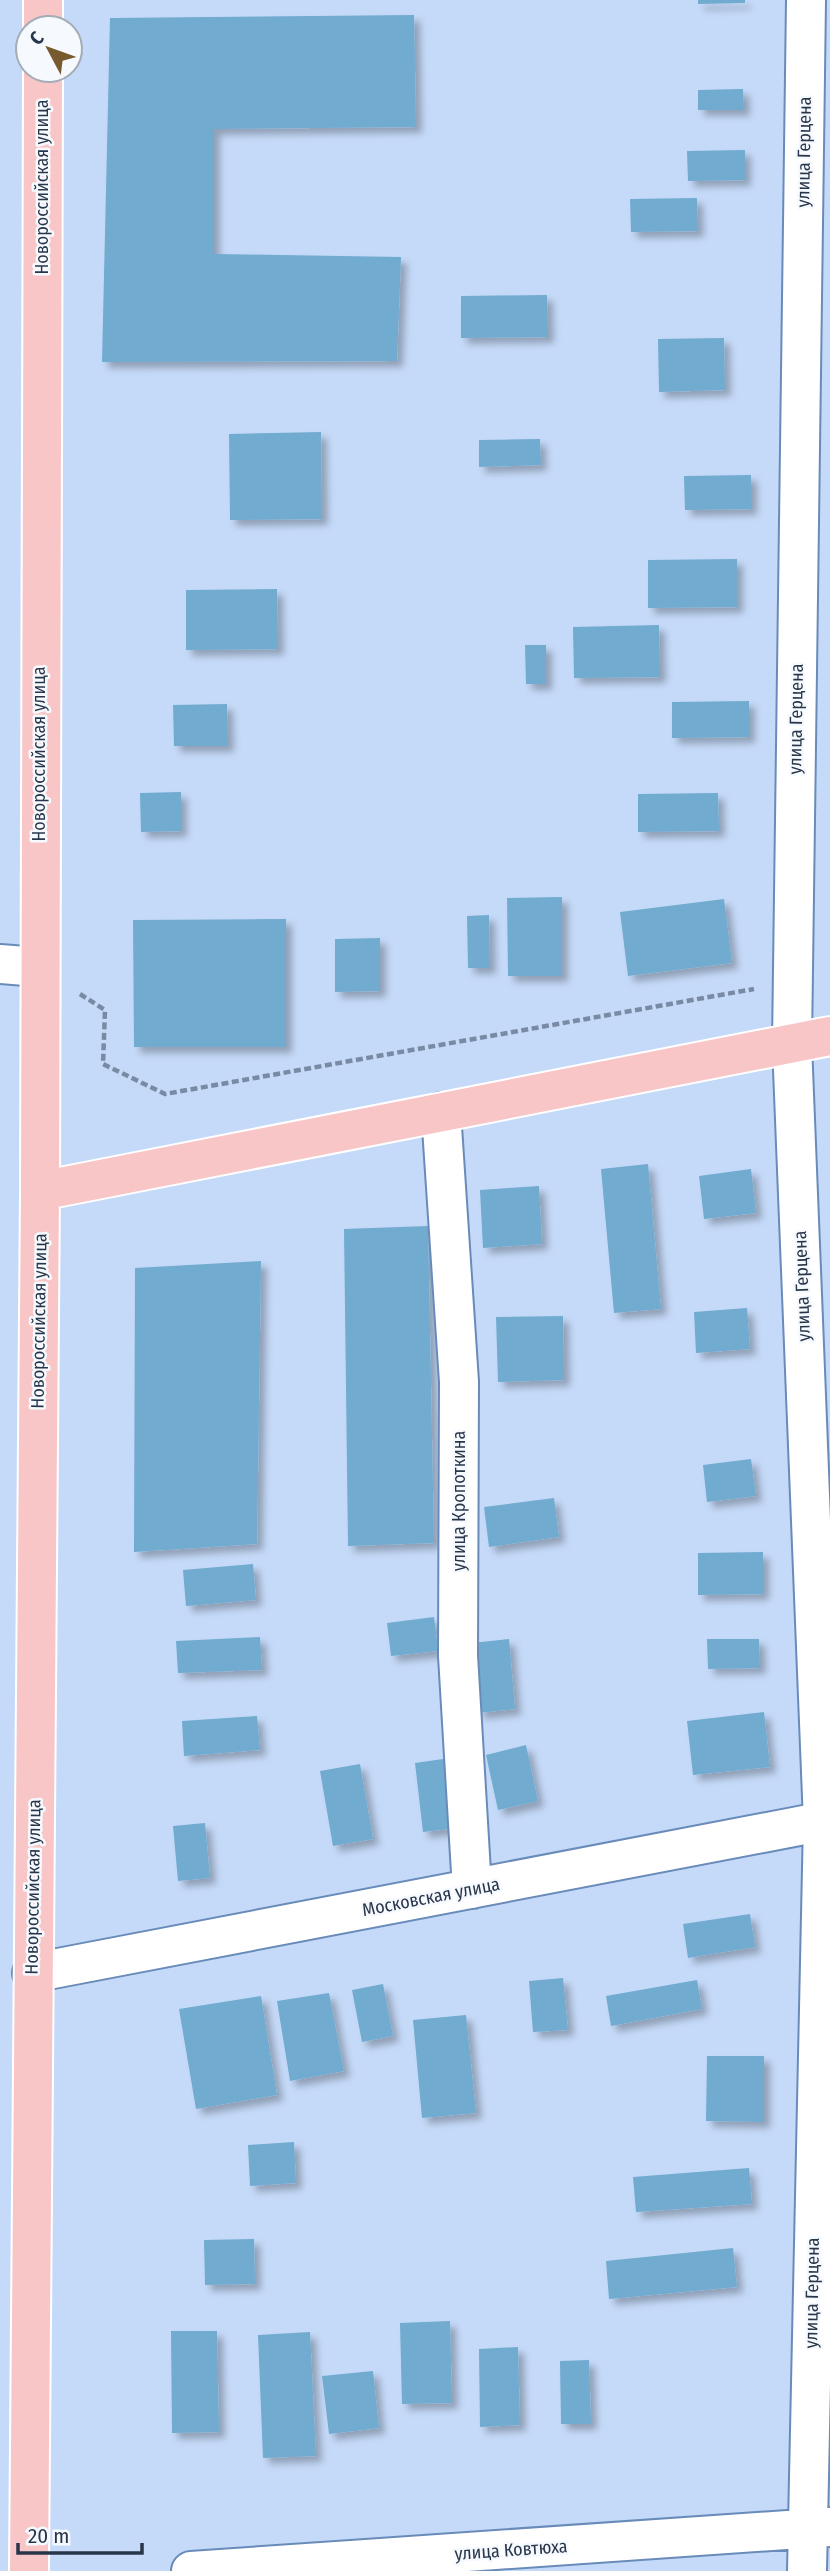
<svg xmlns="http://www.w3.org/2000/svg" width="830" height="2571" viewBox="0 0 830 2571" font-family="'Fira Sans Condensed',sans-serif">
  <defs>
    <filter id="shadow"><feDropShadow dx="6" dy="6" stdDeviation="3.5" flood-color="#0004"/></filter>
  </defs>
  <rect width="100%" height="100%" fill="#c5daf9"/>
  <path fill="#71abcf" filter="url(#shadow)" d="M698,0H745V3L698,4Z
    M414,15L416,127L214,129V254L401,257L397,361L102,362L110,18Z
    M743,89L744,110H698V90Z
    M745,150V180L688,181L687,151Z
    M697,198L698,231L631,232L630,199Z
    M547,295L548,337L461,338V296Z
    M724,338L725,390L659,392L658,339Z
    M321,432L322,519L230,520L229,434Z
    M540,439L541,465L479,467V440Z
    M751,475V509L685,510L684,476Z
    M737,559V607L648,608V560Z
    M277,589L278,649L186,650V590Z
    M659,625L660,677L574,678L573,627Z
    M525,645H546V684H526Z
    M749,701V737L672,738V702Z
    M227,704L228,746H174L173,705Z
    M181,792V831L141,832L140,793Z
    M718,793L719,831L638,832V794Z
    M562,897V976H508L507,898Z
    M724,899L732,963L628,976L620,912Z
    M489,915L490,968H468L467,916Z
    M286,919V1047H134L133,920Z
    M380,938V991L335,992V939Z
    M648,1164L661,1309L614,1313L601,1169Z
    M751,1169L756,1213L704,1219L699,1176Z
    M539,1186L542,1244L483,1248L480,1190Z
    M428,1226L434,1543L348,1546L344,1229Z
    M261,1261L257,1544L134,1552L135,1268Z
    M747,1308L750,1349L696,1353L694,1312Z
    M563,1316L564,1380L498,1382L496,1317Z
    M751,1459L756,1496L707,1502L703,1465Z
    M554,1498L559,1537L489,1547L484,1507Z
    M763,1552V1594L698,1595V1553Z
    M253,1564L256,1600L186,1606L183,1570Z
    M434,1617L438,1651L391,1656L387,1623Z
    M260,1637L262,1670L178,1673L176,1641Z
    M509,1639L515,1709L478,1713L472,1643Z
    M707,1639H759L760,1668L708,1669Z
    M764,1712L770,1767L693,1775L687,1721Z
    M257,1716L260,1750L184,1756L182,1721Z
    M526,1745L538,1801L498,1810L486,1755Z
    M450,1758L458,1828L423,1832L415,1763Z
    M360,1764L373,1839L333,1846L320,1771Z
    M205,1823L210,1878L178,1881L173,1826Z
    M750,1914L755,1947L688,1958L683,1924Z
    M563,1978L568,2030L533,2032L529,1981Z
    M697,1980L702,2009L611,2026L606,1996Z
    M383,1984L393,2036L362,2042L352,1990Z
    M329,1993L344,2071L290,2081L277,2001Z
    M261,1996L277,2095L196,2109L179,2009Z
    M466,2015L476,2113L422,2118L413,2020Z
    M707,2056H764V2122L706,2121Z
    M294,2142L296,2183L250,2186L248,2145Z
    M749,2168L752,2204L636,2212L633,2177Z
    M254,2239L255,2284L205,2285L204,2240Z
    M733,2248L737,2287L609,2299L606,2261Z
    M450,2321L452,2403L402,2404L400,2323Z
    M171,2331H217L219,2432L172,2433Z
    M310,2332L316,2456L263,2458L258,2335Z
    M518,2347L520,2425L480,2427L479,2349Z
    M589,2360L591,2424H561L560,2361Z
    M373,2371L379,2428L329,2434L322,2376Z"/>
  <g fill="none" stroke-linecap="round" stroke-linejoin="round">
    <g stroke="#698bb9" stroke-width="42">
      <path id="minor" d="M806,0L792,1044L823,1822L807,2571
        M441,1112L459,1382L458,1656L472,1889
        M32,1973L830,1820
        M191,2571L830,2527"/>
    </g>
    <g stroke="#698bb9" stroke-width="42">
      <path id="secondary" d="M0,964L38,967"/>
    </g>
    <g stroke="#fff" stroke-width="42">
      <path id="primary" d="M43,28V0
        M40,1191L830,1036
        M29,2571L40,1191L43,70"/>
    </g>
    <path stroke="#798ba4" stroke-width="4.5" stroke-dasharray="7 3.5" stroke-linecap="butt" d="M80,994L105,1010L103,1064L165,1094L754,989"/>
    <use href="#minor" stroke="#fff" stroke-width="38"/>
    <use href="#secondary" stroke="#fff" stroke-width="38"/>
    <use href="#primary" stroke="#f9c6c8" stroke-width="38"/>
  </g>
  <g text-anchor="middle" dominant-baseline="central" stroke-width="5" stroke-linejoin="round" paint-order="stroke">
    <g font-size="18" fill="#283649" stroke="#f6faff">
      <text transform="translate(804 152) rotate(-89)">улица Герцена</text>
      <text transform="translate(42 187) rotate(-90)">Новороссийская улица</text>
      <text transform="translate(796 719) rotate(-89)">улица Герцена</text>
      <text transform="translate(39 754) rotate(-90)">Новороссийская улица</text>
      <text transform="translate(802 1286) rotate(-92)">улица Герцена</text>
      <text transform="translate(39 1321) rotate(-89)">Новороссийская улица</text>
      <text transform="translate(459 1501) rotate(-90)">улица Кропоткина</text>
      <text transform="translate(33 1887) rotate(-89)">Новороссийская улица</text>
      <text transform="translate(431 1897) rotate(-11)">Московская улица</text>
      <text transform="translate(812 2293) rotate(-89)">улица Герцена</text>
      <text transform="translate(511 2550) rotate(-4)">улица Ковтюха</text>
    </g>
  </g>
  <g transform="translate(49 49) rotate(311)"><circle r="33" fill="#f6faff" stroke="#a4acb6" stroke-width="2"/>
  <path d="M0-5L12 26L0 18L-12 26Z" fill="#775a2d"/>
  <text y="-10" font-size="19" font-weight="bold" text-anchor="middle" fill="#283649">С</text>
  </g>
  <path d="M18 2543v10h124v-10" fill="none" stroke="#283649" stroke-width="3.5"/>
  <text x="28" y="2543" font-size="21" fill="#283649" stroke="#f6faff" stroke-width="5" paint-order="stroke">20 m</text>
</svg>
